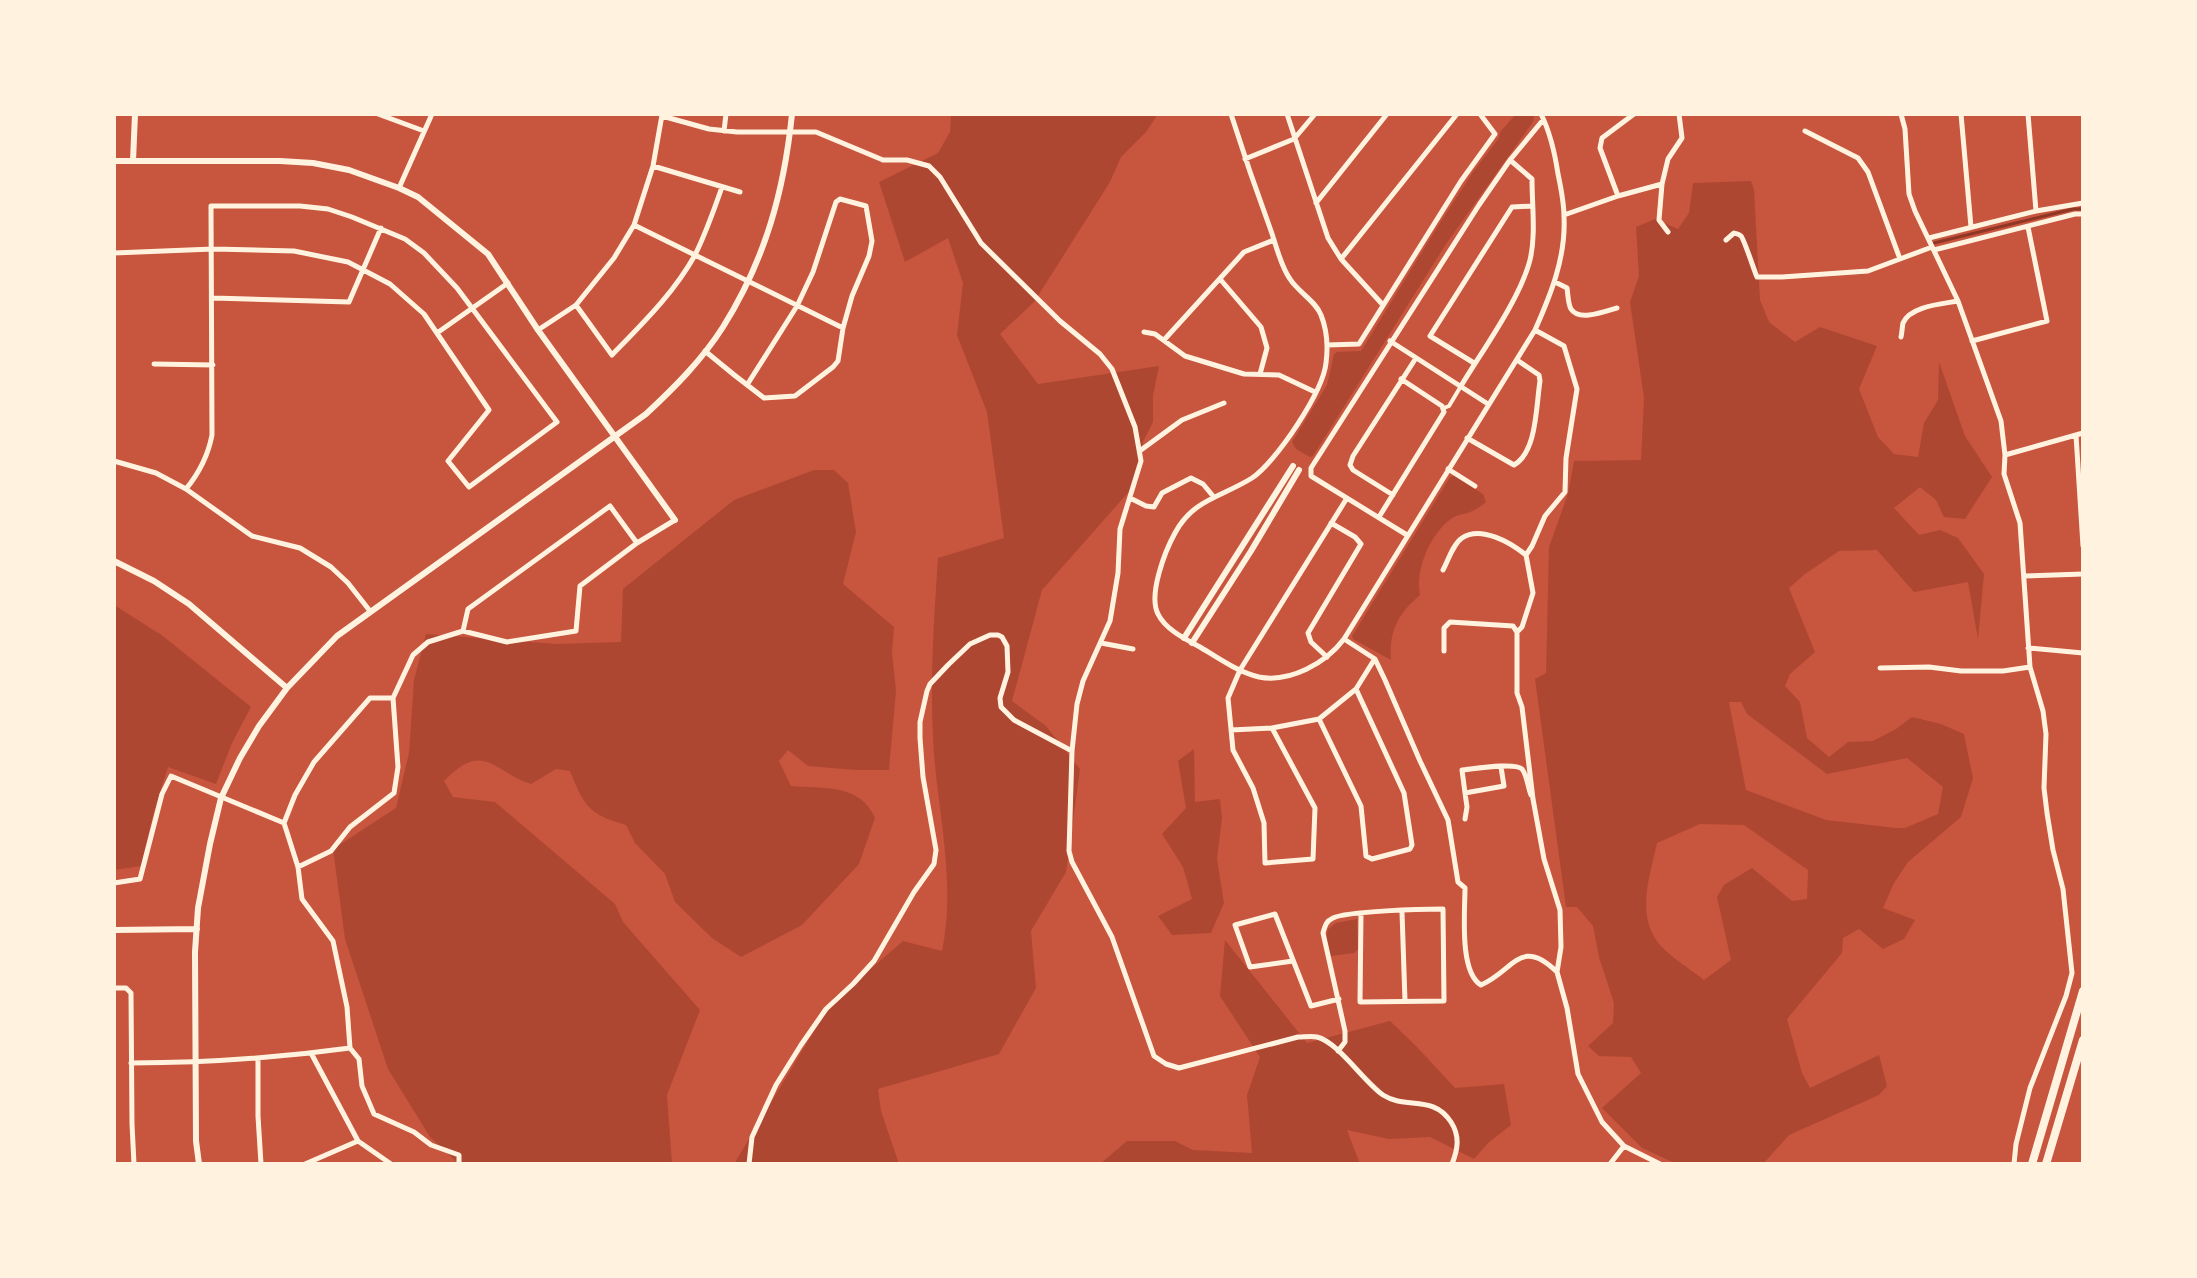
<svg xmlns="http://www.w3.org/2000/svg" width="2197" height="1278" viewBox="0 0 2197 1278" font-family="'Asap Condensed',sans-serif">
  <rect width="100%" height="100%" fill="#c8553d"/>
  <path fill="#ae4732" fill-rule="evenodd" d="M951,114H1158L1146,132L1121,157L1110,182L1034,302L1000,334L1038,384L1159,366L1153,396V422L1143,442L1133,487L1042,590L1012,701L1046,726L1080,769L1066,872L1031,931L1036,988L999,1054L878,1089L881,1111L899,1164H734L835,996L858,980L903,941L942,951C957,879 936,808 933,737C930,678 934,617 938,558L1004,538L987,412L957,335L963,283L948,238L905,262L879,182L938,153L950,132Z
    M1516,114H1532L1534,117L1533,122L1446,244L1313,456L1310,457L1296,449L1292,442L1327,385L1334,354L1337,352L1361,351L1438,226L1473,172L1499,138L1500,132Z
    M1751,181L1754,190L1760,300L1769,322L1795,342L1820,327L1877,346L1859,389L1878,437L1894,454L1918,457L1924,423L1938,400L1939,362L1965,436L1992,477L1965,519L1944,517L1936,500L1920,487L1894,508L1919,535L1940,530L1958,538L1984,574L1978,639L1968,582L1914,592L1877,550L1839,551L1805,574L1789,588L1815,652L1790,674L1785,686L1800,702L1807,738L1829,757L1848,742L1873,741L1896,729L1912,717L1941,724L1964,734L1973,778L1961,817L1908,862L1894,883L1883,908L1915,920L1904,939L1883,949L1859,929L1843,938L1842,953L1787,1019L1802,1073L1810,1088L1879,1055L1887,1086L1879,1095L1789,1135L1763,1164H1719L1716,1162L1713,1164H1677L1642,1148L1602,1108L1641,1073L1631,1057L1599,1056L1588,1046L1613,1023L1614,1003L1599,957L1593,926L1577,907H1566L1535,679L1546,673L1549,547L1568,494L1574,461L1641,460L1644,398L1630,302L1639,276L1636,227L1655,219L1678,229L1689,213L1693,183ZM1729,702H1741L1747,714L1827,774L1907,758L1943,787L1938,814L1905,828H1896L1826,820L1746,790ZM1700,824L1744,825L1808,870L1807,899L1792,901L1752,868L1724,885L1717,897L1731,960L1704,980C1690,969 1672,958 1660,945C1635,916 1650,876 1657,843Z
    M814,470H834L848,483L856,532L843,584L894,627L892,652L896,691L889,770H855L808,766L788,750L779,761L791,786C823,789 860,783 875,818L859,864L802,925L741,957L712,938L675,902L665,874L635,843L626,825C588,814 584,806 570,771L556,769L531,784C492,771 484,740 444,781L453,797L495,802L615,904L623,922L700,1010L667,1095L672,1164H459L430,1137L388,1069L345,939L333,849L396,808L409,753L414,680L426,634L556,644L621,642L623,589L734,500Z
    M1454,476L1483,494L1486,502C1481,506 1476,510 1470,512C1463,515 1457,514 1451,519C1430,534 1415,570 1420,595C1398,614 1389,631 1391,660L1353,639L1352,636L1450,477Z
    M114,605L163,636L251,707L232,743L216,784L168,767L153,815L141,866L114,870Z
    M1194,749L1195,802L1220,799L1222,818L1217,859L1224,903L1211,933L1172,935L1158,916L1192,899L1183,867L1162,834L1186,808L1178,761Z
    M1357,919L1358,949L1354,953L1331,956L1326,939L1328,929L1336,923Z
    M1225,940L1307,1043L1390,1021L1417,1047L1455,1088L1504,1084L1511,1125L1488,1143L1474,1159L1430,1137L1389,1139L1347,1130L1360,1164H1100L1127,1141H1175L1193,1150L1252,1153L1247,1095L1260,1057L1220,996Z"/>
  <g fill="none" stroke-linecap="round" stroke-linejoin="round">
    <path stroke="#8f3625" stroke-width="3" d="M1934,243L2073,209H2083"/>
    <path stroke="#fff3e0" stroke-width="4" d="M1444,408L1449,406L1461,386"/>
    <path stroke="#fff3e0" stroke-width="5" d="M378,114L424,131
      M1231,114C1243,152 1256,190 1270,228C1276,244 1280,265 1290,279C1298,292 1316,301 1321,315C1327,330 1328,348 1326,363C1323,392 1276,462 1252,478C1222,497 1193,499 1175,533C1165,551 1148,595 1158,614C1165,629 1185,639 1200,647C1218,658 1238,672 1259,677C1290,683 1326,663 1344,639L1535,330C1551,294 1566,257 1564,217C1564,202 1561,188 1558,174C1555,154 1550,132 1541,114
      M1287,114L1328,238L1341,259L1383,305
      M1901,114L1905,129L1909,194L1915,211L1958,301L2001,421L2005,455L2004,474L2020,523L2030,667L2043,711L2046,734L2044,788L2047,813L2053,850L2063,889L2072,973L2066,996L2030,1088L2016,1144L2014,1164
      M1961,114L1971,227
      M2028,114L2036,211
      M662,116L709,129L737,132H816L883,160H907L929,166L940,177L981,243L1060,321L1100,354L1112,369L1135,427L1141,461L1120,529L1118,573L1110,621L1083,681L1077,704L1072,751L1069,851L1072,862L1112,937L1154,1056L1166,1064L1179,1068L1298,1037C1304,1037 1312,1036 1317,1037C1338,1042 1364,1082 1383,1095C1406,1110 1433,1094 1451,1122C1460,1136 1458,1149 1452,1164
      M724,131L726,114
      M1805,131L1858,158L1868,172L1900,259L1932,247
      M1245,159L1294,139L1315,114
      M653,166L740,192
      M1662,184L1659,220L1668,232
      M399,188L432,114
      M1618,196L1600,148L1602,138L1634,114
      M1316,203L1387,114
      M1564,215L1618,196L1662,184L1668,159L1682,138L1679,114
      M634,225L843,328
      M1929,238L2036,211L2083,203
      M1726,240L1734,233C1737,234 1739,234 1741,236C1744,239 1754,270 1757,277H1782L1868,271L1900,259
      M1934,250L2075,214H2083
      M114,253L213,249L294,251L348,262L390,284L424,314L489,410L448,461L469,487L557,422L457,288L424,253L405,239L352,217L328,209L300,206H211L212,435C208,456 200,472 186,489
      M1341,259L1457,114
      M1220,279L1261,327L1267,348L1260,374
      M1555,282L1567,288C1568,294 1568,304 1571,309C1579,322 1606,311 1617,308
      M213,298L349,302L381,228
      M576,305L612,355C642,324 674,293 695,255C706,233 714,210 722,187
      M538,330L576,305L614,258L634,225L653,166L662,115
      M1144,332L1155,334L1185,356L1244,374L1279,375L1315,392
      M437,333L508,283
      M1901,337C1902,333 1902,328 1903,323C1910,306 1942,304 1958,301
      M1164,340L1244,252L1274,240
      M1390,341L1488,404
      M1972,341L2047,321L2028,227
      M1327,345L1359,344L1461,181L1495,134L1480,114
      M705,351C724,367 744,383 764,398L795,396L833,367L838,361L843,328L852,296L869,256L872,241L866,206L840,199L836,202L813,272L797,306L747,385
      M1474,363L1430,336L1512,207L1532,206
      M154,364L213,365
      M1461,386C1482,351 1520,299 1530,260C1536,235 1532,206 1532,179L1510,160
      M2076,435L2083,546
      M1467,438L1514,465C1537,452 1536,406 1540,381L1539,375L1517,360
      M1141,450L1182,420L1224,403
      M2005,455L2083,433
      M114,461L156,473L186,489L252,536L300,548L331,567L348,583L370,611
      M1448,469L1475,486
      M1393,495L1353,470L1350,465L1353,456L1416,358
      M1130,498L1146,506L1154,507L1162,493L1191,478L1203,484L1213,496
      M1379,517L1444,412L1442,406L1401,379
      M1407,535L1311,476V468L1479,205L1510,160L1543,120
      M1526,555L1532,546L1545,516L1565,492L1566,458L1577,389L1564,346L1535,330
      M1443,570C1448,561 1453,544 1462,538C1481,525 1511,543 1526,555L1533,593L1522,627L1517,632
      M2024,576L2083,574
      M463,631L468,609L610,506L637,543
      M1344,639L1375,659L1385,680L1420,761L1448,820L1458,882L1465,888C1465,912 1459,972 1481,985C1514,971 1520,936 1557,972
      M1101,643L1133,649
      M2028,648L2083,653
      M1444,651V628L1450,622L1513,626L1517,632V693L1522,707L1533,799L1544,859L1560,910L1561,947L1557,972L1567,1008L1578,1074L1602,1122L1624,1146L1660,1164
      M1327,657L1311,642L1308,633L1361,544L1355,537L1331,523
      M1880,668L1929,667L1961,671H2003L2030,667
      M1319,719L1361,806L1366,856L1372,859L1410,849L1412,845L1404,793L1356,689
      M1272,728L1315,808L1313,859L1265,863L1264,823L1253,788L1233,750L1228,698L1240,670L1347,498
      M1231,730L1272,728L1319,719L1356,689L1374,660
      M1501,767L1504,786L1465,793L1462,770C1473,769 1515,762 1522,769C1527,775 1528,788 1531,795
      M1465,819L1467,807L1465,793
      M298,867L331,851L350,827L394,793L398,767L393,698L413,655L428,642L463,631L507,642L576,631L580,586L637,543L675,520
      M114,883L140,879L162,794L171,776L284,823
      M1402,912L1405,1001
      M1293,961L1250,967L1235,925L1275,914L1311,1006L1339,999
      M114,988H126L131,993L132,1124L134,1164
      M350,1048L359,1059L362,1086L374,1114L414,1132L431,1145L459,1155V1164
      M1338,1051L1345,1042V1031L1323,933C1325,926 1326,921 1333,918C1347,911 1424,909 1443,909L1444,1001L1360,1002L1361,913
      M311,1053L358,1141L391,1164
      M258,1059V1116L261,1164
      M131,1063C205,1063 277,1058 350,1048L347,1007L333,941L302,899L298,867L284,823L295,795L314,762L370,698H393
      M305,1164L358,1141
      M749,1164L752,1137L776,1085L801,1045L826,1009L853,984L874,961L914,892L934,864L936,850L923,777L920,738V722L927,691L930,684L948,665L970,644L990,635H998L1002,637L1007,646L1008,672L1000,698L1001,707L1014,720L1072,751
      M1610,1164L1624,1146"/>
    <path stroke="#fff3e0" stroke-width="6" d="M114,161H280L313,163L349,170L399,188L418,197L488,254L538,330L675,520
      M133,161L135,114
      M114,561L154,581L189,604L287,688
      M1184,638L1293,466
      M1192,643L1251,551L1299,470
      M114,930L197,929
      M199,1164L196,1141L195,952L198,908L210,844L221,798L240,758L259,726L287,688L337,636L646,414C674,388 702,360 723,327C765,260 784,192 792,114"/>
    <path stroke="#fff3e0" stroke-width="8" d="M2032,1164L2083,991
      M2046,1164L2083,1040"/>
  </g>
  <rect width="2197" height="1278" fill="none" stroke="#fff3e0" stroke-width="232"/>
</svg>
